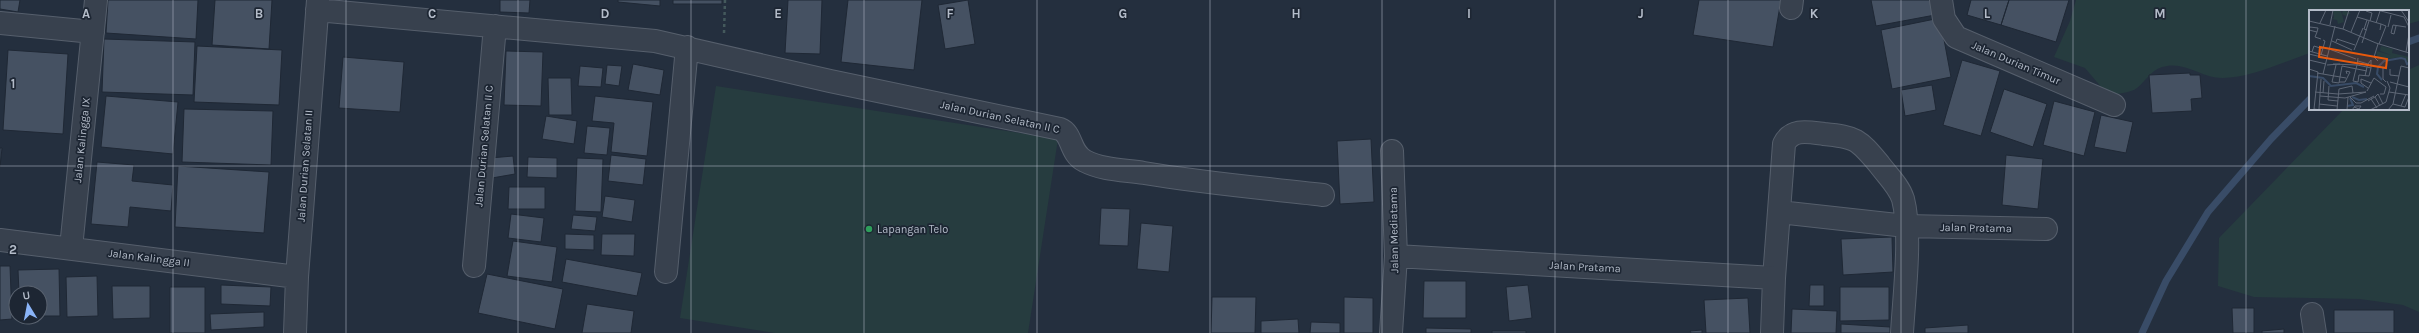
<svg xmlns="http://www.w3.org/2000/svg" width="2419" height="333" viewBox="0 0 2419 333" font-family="Karla,sans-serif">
  <rect width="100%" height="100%" fill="#242f3e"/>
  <path fill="#263c3f" d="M2076,0H2419V21L2408,24V11H2310V53C2283,62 2251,78 2222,78C2202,78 2184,60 2162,67C2150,71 2146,81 2137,88C2131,93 2115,94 2108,95L2085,68L2054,57L2070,21Z
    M2419,65V312L2403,305L2360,299L2254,297L2218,286L2219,238L2344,109H2408V70Z
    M716,86L1058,139L1028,333H775L680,318Z"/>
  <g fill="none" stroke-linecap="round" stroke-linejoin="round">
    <path stroke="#394c67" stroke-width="7" d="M2408,42L2419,38
      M2142,333L2166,281L2208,212L2271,139L2310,99"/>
  </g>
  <path fill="#455162" stroke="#1f2835" d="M0,0H20L18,12L0,9Z
    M108,0H198L196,39L106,33Z
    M215,0H272L269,49L212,45Z
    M500,0H530L529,13L500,12Z
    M618,0H660V6L618,2Z
    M673,0H722V4H673Z
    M788,0H822L820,54L785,53Z
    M848,0H922L914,70L841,62Z
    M968,0L975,44L945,49L938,5Z
    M1699,0H1781L1773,47L1693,35Z
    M1871,0H1932L1935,15L1876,26Z
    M1971,0H2009L2001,25L1967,15Z
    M2009,0H2069L2056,42L2001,25Z
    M1940,18L1951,77L1892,89L1881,30Z
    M104,39L195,42L193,95L102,92Z
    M197,46L282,50L279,105L194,102Z
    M8,50L68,54L63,134L3,130Z
    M506,51L543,52L541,106L504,105Z
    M343,57L404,62L400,112L339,108Z
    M1962,60L2000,71L1981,136L1943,125Z
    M633,64L664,70L660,95L628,90Z
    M607,65L622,66L619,86L605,84Z
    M580,66L603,68L601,87L578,86Z
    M2190,73V75H2200L2202,98L2191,99L2192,111L2152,113L2149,75Z
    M548,78H571L572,115H549Z
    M1932,85L1936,110L1905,116L1901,90Z
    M2004,89L2047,104L2033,147L1990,132Z
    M106,96L178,102L173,154L101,147Z
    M595,96L653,102L647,156L611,152L614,123L592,121Z
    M2054,101L2095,112L2084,156L2043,145Z
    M184,109L273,111L271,165L182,162Z
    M2101,115L2133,122L2126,153L2094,147Z
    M546,116L577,121L574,144L542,139Z
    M587,126L610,128L607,155L584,153Z
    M1371,139L1374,202L1340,204L1337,141Z
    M0,148H2L0,167Z
    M611,155L646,159L643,185L608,181Z
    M2006,155L2043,159L2038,209L2002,205Z
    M513,156L515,174L492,178L490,158Z
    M528,157L557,158V178L527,177Z
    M577,158L603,159L601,212L575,211Z
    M97,162L134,165L132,181L173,185L171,211L130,207L128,227L91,224Z
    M178,166L269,172L264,233L175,227Z
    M509,187H545V209H508Z
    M605,196L635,200L632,222L602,217Z
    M1101,208L1130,209L1128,246L1099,245Z
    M511,214L544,218L541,242L508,238Z
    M573,215L597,217L595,231L571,229Z
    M1141,223L1173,226L1169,272L1137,269Z
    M565,234L594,235V250L565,249Z
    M602,234H635L634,256L601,255Z
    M1892,237L1893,272L1843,275L1841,239Z
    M513,241L557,247L552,282L507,276Z
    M566,259L642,273L637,296L562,282Z
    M0,266H10L12,319L0,320Z
    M59,269L60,316H40V293H19L18,270Z
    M487,274L563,289L555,329L478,313Z
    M97,276L98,316L67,317L66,277Z
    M1424,281H1466V318H1423Z
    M221,285L271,287L270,306L221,304Z
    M1528,285L1532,318L1509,321L1506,287Z
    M1810,285H1824V306H1809Z
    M112,286H150V318L113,319Z
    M170,287H205V333H170Z
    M1840,287H1889V320L1840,321Z
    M1212,297H1256L1255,333H1211Z
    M1344,297L1373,298V333H1344Z
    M1748,298L1750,333H1706L1704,300Z
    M587,304L634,311L631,333H582Z
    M2232,308H2254V333H2233Z
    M1792,309L1837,311L1836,333H1791Z
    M2334,310H2394V333H2334Z
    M264,312V327L211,330L210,314Z
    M1298,319L1299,333H1261V321Z
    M1311,322L1340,323V333H1310Z
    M1841,324L1890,327V333H1841Z
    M1968,325V333H1925V328Z
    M1426,328L1471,329V333H1426Z
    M2284,329V333H2262V331Z
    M1702,330V333H1691L1690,331Z
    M1492,331H1526V333H1492Z"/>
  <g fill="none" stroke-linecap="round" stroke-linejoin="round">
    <g stroke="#565f6c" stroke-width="24">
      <path id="minor" d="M1941,0L1944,19L1956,37L2114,105
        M1791,8L1792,0
        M317,10L655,41L830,81L1060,129C1073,134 1069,153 1085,161C1102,170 1125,170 1144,173C1203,183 1263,188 1323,195
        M0,23L93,32
        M1779,212L1906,226L2046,229
        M0,240L297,277
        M71,248L96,0
        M1396,256L1774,278L1772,333
        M474,266L495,26
        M666,272L687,47
        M1774,278L1784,144C1792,128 1808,132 1824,134C1856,137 1858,139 1879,164C1887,175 1899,186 1903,199C1912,234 1904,296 1902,333
        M2312,314L2315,333
        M295,333L297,277L318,0
        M1391,333L1396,256L1392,151"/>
    </g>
    <path stroke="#44595c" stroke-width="2.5" stroke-dasharray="3 3" stroke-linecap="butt" d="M724,33L725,0"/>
    <use href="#minor" stroke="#38414e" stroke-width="22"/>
  </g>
  <path fill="none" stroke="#b4bcc9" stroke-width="1" stroke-opacity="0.55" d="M173,0V333M346,0V333M518,0V333M691,0V333M864,0V333M1037,0V333M1210,0V333M1382,0V333M1555,0V333M1728,0V333M1901,0V333M2073,0V333M2246,0V333M0,166H2419"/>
  <circle fill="#2e9e5b" stroke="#1d2633" stroke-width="1.5" cx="869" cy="229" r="4"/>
  <g text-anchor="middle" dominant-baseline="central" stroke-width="3.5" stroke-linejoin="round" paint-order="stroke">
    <g font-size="11" fill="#b4bcc9" stroke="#1d2633">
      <text transform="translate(2016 63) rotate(23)">Jalan Durian Timur</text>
      <text transform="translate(1000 117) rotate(12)">Jalan Durian Selatan II C</text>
      <text transform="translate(82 140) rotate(-84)">Jalan Kalingga IX</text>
      <text transform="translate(484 146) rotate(-85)">Jalan Durian Selatan II C</text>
      <text transform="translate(305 166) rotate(-86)">Jalan Durian Selatan II</text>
      <text transform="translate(1976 228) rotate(1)">Jalan Pratama</text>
      <text transform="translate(1394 230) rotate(-91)">Jalan Mediatama</text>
      <text transform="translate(149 258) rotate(7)">Jalan Kalingga II</text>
      <text transform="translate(1585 267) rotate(3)">Jalan Pratama</text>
    </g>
    <g font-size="11" fill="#b4bcc9" stroke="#1d2633" text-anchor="start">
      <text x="877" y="229">Lapangan Telo</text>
    </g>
  </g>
  <g transform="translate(2309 10)">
    <rect width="100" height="100" fill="#242f3e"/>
    <path d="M31,0L33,4L34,0L42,3L37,6L33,4L35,12L29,14L28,10L23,9L25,8L24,1ZM72,36L84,39L83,43L100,47V53L93,47L69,50L67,41L82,45L71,41Z" fill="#263c3f"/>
    <path fill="none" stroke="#394c67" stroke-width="2" d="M0,66L14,68L22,76L47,73L55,77M73,70L68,64L69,57L75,51L92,48L96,49L98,54L100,53M43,87L50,90L58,89M38,96L44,95L41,88"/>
    <path fill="none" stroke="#5e6776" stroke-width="1" d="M68,0L95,7L100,17M92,0L100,12M57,1L63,3L61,11M48,7L72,14L71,20M58,10L55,19L58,20M0,11L34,19L67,33L100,43M11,13L17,0M67,13L71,1M21,15L24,0M87,16L85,24L82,23L84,15L97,17M79,17L82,5M34,19L40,0M8,22L9,18L1,17L0,20L8,22L6,27L12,29M42,22L51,0M23,31L43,40M27,32L28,29L46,35M53,33L60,11M69,34L65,47L69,51M70,34L77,16L72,14M20,39L47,49M45,40L54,18M0,41L18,46M3,42L5,36L14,39M97,42L100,24M0,44L17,48M12,45L16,31L14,30M0,50L17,54M49,51L59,54L58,57L62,58V50L59,54M24,54L48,55L49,48M18,55L31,54M27,55L23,72L30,73L31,67M74,57V69L77,72M0,59L9,62L5,99L12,100M81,59V65L90,66M8,63L37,68M14,64L26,16M50,65L49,72L44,71L48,55L58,57L56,66M50,65L60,66L62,58M31,67L33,56L58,61M0,70V92M30,72H36L41,62L37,61L38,64M81,72L100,77M20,76L19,90L29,91M59,78L52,73V69L62,73M58,81L65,68L77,77L75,84H71M6,82L29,84L57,82M80,82L100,85M14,83L15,71M11,86L36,88L57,82M41,87L47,93H52L65,86M66,87L69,84L74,94M62,89L66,87L71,96M59,91L62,89L68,98M10,94L28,96M84,94L92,56L100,58M92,96L97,84M10,99L12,69M28,100L30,79L43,76L44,83M38,100L39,87M43,100L46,96H52L50,99L45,97M61,100L77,92L81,78L78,71M79,100L84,94L96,97L100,87"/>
    <path fill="#e8590c" fill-opacity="0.15" stroke="#e8590c" stroke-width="2" d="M11,37L78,49L77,58L10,47Z"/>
    <rect width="100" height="100" fill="none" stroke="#b4bcc9" stroke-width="2"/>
  </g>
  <g font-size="13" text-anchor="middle" font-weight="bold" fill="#b4bcc9" stroke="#1d2633" stroke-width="3.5" stroke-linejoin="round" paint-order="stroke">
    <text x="86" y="18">A</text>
    <text x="259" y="18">B</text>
    <text x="432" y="18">C</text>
    <text x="605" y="18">D</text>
    <text x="778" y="18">E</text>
    <text x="950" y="18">F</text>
    <text x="1123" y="18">G</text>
    <text x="1296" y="18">H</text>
    <text x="1469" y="18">I</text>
    <text x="1641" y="18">J</text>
    <text x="1814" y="18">K</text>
    <text x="1987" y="18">L</text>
    <text x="2160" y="18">M</text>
    <text x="13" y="88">1</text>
    <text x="13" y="254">2</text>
  </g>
  <g transform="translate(28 305) rotate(350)"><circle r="19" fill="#1d2633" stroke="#59626f"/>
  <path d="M0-3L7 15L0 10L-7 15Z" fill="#8ab4f8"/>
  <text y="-6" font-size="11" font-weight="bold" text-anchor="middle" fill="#b4bcc9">U</text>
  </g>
</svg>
